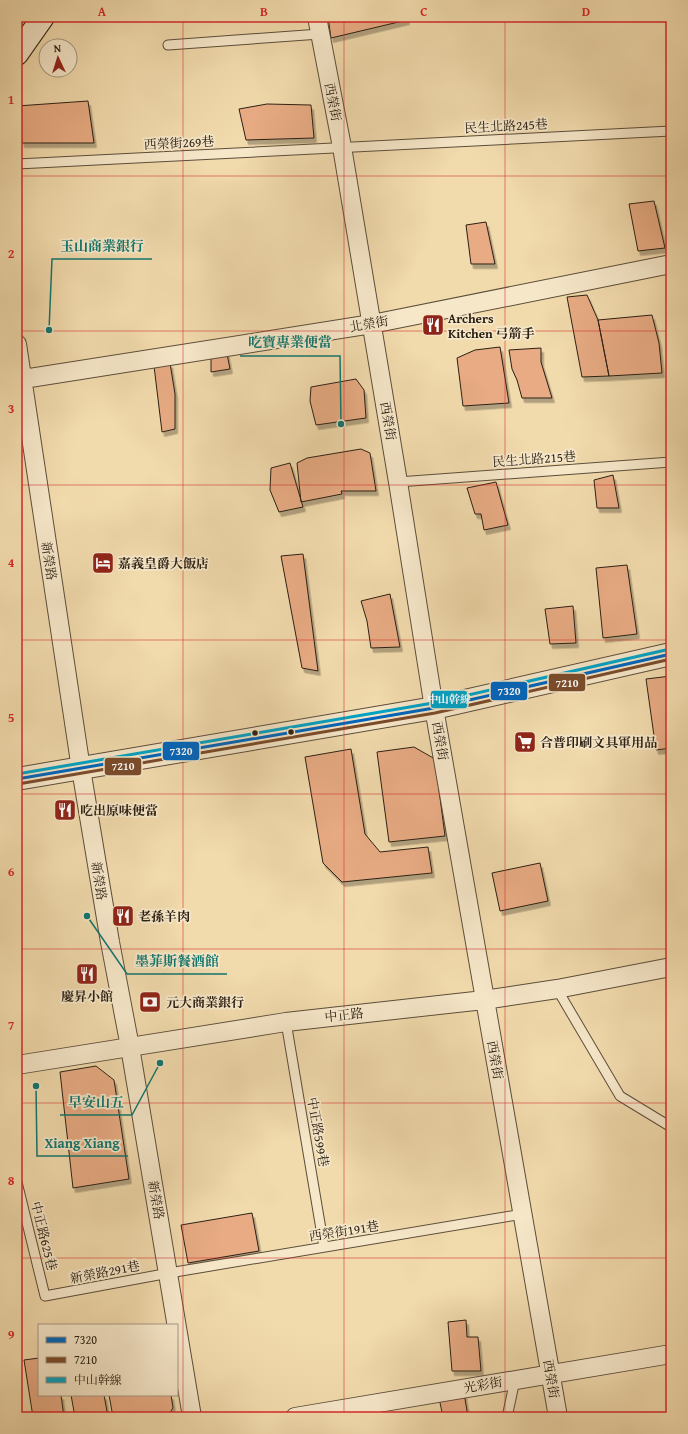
<svg xmlns="http://www.w3.org/2000/svg" width="688" height="1434" viewBox="0 0 688 1434" font-family="'Gentium Book Plus','Noto Serif TC',serif">
  <defs>
    <filter id="shadow"><feDropShadow dx="2.5" dy="4.5" stdDeviation="0" flood-color="#0004"/></filter>
  </defs>
  <rect width="100%" height="100%" fill="#f1daac"/>
  <filter id="stains"><feTurbulence type="fractalNoise" baseFrequency=".005" numOctaves="4"/><feColorMatrix values="0 0 0 0 .2 0 0 0 0 .09 0 0 0 0 .02 0 0 0 .5 -.17"/></filter>
  <radialGradient id="worn" r=".72"><stop offset=".6" stop-color="#630" stop-opacity="0"/><stop offset="1" stop-color="#630" stop-opacity=".3"/></radialGradient>
  <path fill="#e8ab83" stroke="#2b2015" filter="url(#shadow)" d="M328,17H406L407,20L331,38Z
    M88,101L94,143H22L17,106Z
    M267,104L311,105L314,138L246,140L239,109Z
    M654,201L665,248L638,251L629,204Z
    M486,222L495,264H471L466,225Z
    M587,295L598,320L609,376L582,377L567,297Z
    M652,315L659,343L662,373L609,376L598,320Z
    M500,347L509,403L463,406L457,358L475,350Z
    M541,348V362L552,398H522L517,380L512,369L509,350Z
    M226,349L230,369L211,372V354Z
    M170,363L175,394V429L162,432L154,366Z
    M356,379L364,390L366,418L316,425L310,401L311,387Z
    M361,449L370,453L376,491H341L342,494L301,502L297,463L307,458Z
    M290,463L303,507L279,512L270,490L271,468Z
    M613,475L619,508H597L594,480Z
    M496,482L508,525L484,530L481,514H475L467,488Z
    M303,554L318,671L302,668L281,556Z
    M627,565L637,634L603,638L596,568Z
    M390,594L400,647L371,648L367,621L361,601Z
    M573,606L576,643L550,644L545,609Z
    M671,676V748L656,750L646,679Z
    M414,747L435,759L445,836L389,842L377,752Z
    M351,749L365,834L380,852L428,847L432,873L342,882L323,863L305,757Z
    M540,863L548,901L500,911L492,873Z
    M96,1066L114,1080L129,1179L73,1188L60,1072Z
    M252,1213L259,1251L188,1263L181,1225Z
    M466,1320L467,1337H478L481,1371H452L448,1322Z
    M39,1358V1395H61L64,1417H33L24,1360Z
    M464,1393L468,1417H443L439,1398Z
    M71,1395H104L108,1417H75Z
    M109,1395H171L173,1408L167,1417H113Z"/>
  <g fill="none" stroke-linecap="round" stroke-linejoin="round">
    <g stroke="#5c4e3b" stroke-width="11">
      <path id="service" d="M168,45L320,34
        M17,164L671,131
        M398,482L671,462
        M557,989L620,1096L671,1127
        M286,1022L324,1247
        M17,1182L45,1296L169,1273L523,1214
        M507,1417L515,1380"/>
    </g>
    <g stroke="#5c4e3b" stroke-width="20">
      <path id="minor" d="M317,17L342,147L398,482L434,708L558,1417
        M17,344L81,769L110,942L130,1047L192,1417
        M17,380L372,324L671,264
        M17,1065L286,1022L484,1000L557,989L671,967
        M295,1417L671,1354"/>
    </g>
    <g stroke="#5c4e3b" stroke-width="24">
      <path id="tertiary" d="M17,779L434,708L671,654"/>
    </g>
    <g stroke="#2b2015" stroke-width="24">
      <path id="secondary" d="M17,54L43,17"/>
    </g>
    <use href="#service" stroke="#f6e7c9" stroke-width="9"/>
    <use href="#minor" stroke="#f6e7c9" stroke-width="18"/>
    <use href="#tertiary" stroke="#f6e7c9" stroke-width="22"/>
    <use href="#secondary" stroke="#f6e7c9" stroke-width="22"/>
    <g stroke="#f6e7c9" stroke-width="6">
      <path id="bus-1" d="M17,779L434,708L671,654"/>
    </g>
    <g stroke="#f6e7c9" stroke-width="6">
      <path id="bus-2" d="M18,784L435,713L671,659"/>
    </g>
    <g stroke="#f6e7c9" stroke-width="6">
      <path id="bus-3" d="M17,774L433,703L670,649"/>
    </g>
    <use href="#bus-1" stroke="#0065bd" stroke-width="3"/>
    <use href="#bus-2" stroke="#7a4b2a" stroke-width="3"/>
    <use href="#bus-3" stroke="#02a2c5" stroke-width="3"/>
  </g>
  <path fill="none" stroke="#d62828" stroke-width="1" stroke-opacity="0.55" d="M183,17V1417M344,17V1417M505,17V1417M17,176H671M17,331H671M17,485H671M17,640H671M17,794H671M17,949H671M17,1103H671M17,1258H671"/>
  <defs>
    <g id="restaurant-square" transform="scale(1.15)"><rect x="-9" y="-9" width="18" height="18" rx="4" fill="#8f2418" stroke="#f6e7c9"/><path d="M-5-6h1v4h1v-4h1v4h1v-4h1v5L-1.5 .5V6h-2V.5L-5-1ZM5-6V6H3V1.5H1.5Q1.5-4 5-6Z" fill="#fff"/></g>
    <g id="hotel-square" transform="scale(1.15)"><rect x="-9" y="-9" width="18" height="18" rx="4" fill="#8f2418" stroke="#f6e7c9"/><path d="M-6-4.5h1.5V1H6V5H4.5V3h-9V5H-6ZM-4 0a1.8 1.8 0 1 1 3.6 0ZM.5 0V-2.5h3Q6-2.5 6 0Z" fill="#fff"/></g>
    <g id="supermarket-square" transform="scale(1.15)"><rect x="-9" y="-9" width="18" height="18" rx="4" fill="#8f2418" stroke="#f6e7c9"/><path d="M-6-5.5h2.5l.6 2H6L4.5 2H-2.5L-4.4-4H-6ZM-1.5 3.2a1.3 1.3 0 1 0 .1 0ZM3 3.2a1.3 1.3 0 1 0 .1 0Z" fill="#fff"/></g>
    <g id="bank-square" transform="scale(1.15)"><rect x="-9" y="-9" width="18" height="18" rx="4" fill="#8f2418" stroke="#f6e7c9"/><path d="M-6-4H6V4H-6ZM0-2.3a2.3 2.3 0 1 0 0 4.6a2.3 2.3 0 1 0 0-4.6Z" fill="#fff"/></g>
  </defs>
  <g fill-rule="evenodd">
    <use href="#restaurant-square" x="433" y="325"/>
    <use href="#hotel-square" x="103" y="563"/>
    <use href="#supermarket-square" x="525" y="742"/>
    <use href="#restaurant-square" x="65" y="810"/>
    <use href="#restaurant-square" x="123" y="916"/>
    <use href="#restaurant-square" x="87" y="974"/>
    <use href="#bank-square" x="150" y="1002"/>
  </g>
  <g fill="#2b2015" stroke="#f6e7c9" stroke-width="1.5">
    <circle cx="291" cy="732" r="3.5"/>
    <circle cx="255" cy="733" r="3.5"/>
  </g>
  <g text-anchor="middle" dominant-baseline="central" stroke-width="3.5" stroke-linejoin="round" paint-order="stroke">
    <g font-size="13" fill="#2b2015" stroke="#f6e7c9">
      <text transform="translate(333 102) rotate(79)">西榮街</text>
      <text transform="translate(506 126) rotate(-3)">民生北路245巷</text>
      <text transform="translate(179 143) rotate(-3)">西榮街269巷</text>
      <text transform="translate(369 324) rotate(-10)">北榮街</text>
      <text transform="translate(388 421) rotate(80)">西榮街</text>
      <text transform="translate(534 459) rotate(-4)">民生北路215巷</text>
      <text transform="translate(49 561) rotate(81)">新榮路</text>
      <text transform="translate(440 741) rotate(80)">西榮街</text>
      <text transform="translate(99 881) rotate(81)">新榮路</text>
      <text transform="translate(344 1015) rotate(-6)">中正路</text>
      <text transform="translate(495 1060) rotate(80)">西榮街</text>
      <text transform="translate(318 1132) rotate(80)">中正路599巷</text>
      <text transform="translate(156 1200) rotate(80)">新榮路</text>
      <text transform="translate(344 1231) rotate(-9)">西榮街191巷</text>
      <text transform="translate(44 1236) rotate(76)">中正路625巷</text>
      <text transform="translate(105 1272) rotate(-11)">新榮路291巷</text>
      <text transform="translate(551 1379) rotate(80)">西榮街</text>
      <text transform="translate(483 1385) rotate(-10)">光彩街</text>
    </g>
    <g font-size="13" font-weight="bold" fill="#2b2015" stroke="#f6e7c9" text-anchor="start">
      <text x="448" y="318">Archers<tspan x="448" dy="15">Kitchen 弓箭手</tspan></text>
      <text x="118" y="563">嘉義皇爵大飯店</text>
      <text x="540" y="742">合普印刷文具軍用品</text>
      <text x="80" y="810">吃出原味便當</text>
      <text x="138" y="916">老孫羊肉</text>
      <text x="87" y="996" text-anchor="middle">慶昇小館</text>
      <text x="166" y="1002">元大商業銀行</text>
    </g>
  </g>
  <path fill="none" stroke="#0f766e" stroke-width="1.5" d="M49 330L52 259H152M341 424L340 356H240M87 916L127 974H227M160 1063L132 1115H60M36 1086L37 1156H128"/>
  <g fill="#0f766e" stroke="#f6e7c9" stroke-width="1.5">
    <circle cx="49" cy="330" r="4"/>
    <circle cx="341" cy="424" r="4"/>
    <circle cx="87" cy="916" r="4"/>
    <circle cx="160" cy="1063" r="4"/>
    <circle cx="36" cy="1086" r="4"/>
  </g>
  <g font-size="14" text-anchor="middle" font-weight="bold" fill="#0f766e" stroke="#f6e7c9" stroke-width="3.5" stroke-linejoin="round" paint-order="stroke">
    <text x="102" y="251">玉山商業銀行</text>
    <text x="290" y="347">吃寶專業便當</text>
    <text x="177" y="966">墨菲斯餐酒館</text>
    <text x="96" y="1107">早安山五</text>
    <text x="82" y="1148">Xiang Xiang</text>
  </g>
  <g stroke="#f6e7c9" stroke-width="1.5">
    <rect x="548" y="673" width="38" height="19" rx="4" fill="#7a4b2a"/>
    <rect x="490" y="681" width="38" height="20" rx="4" fill="#0065bd"/>
    <rect x="430" y="690" width="38" height="19" rx="4" fill="#02a2c5"/>
    <rect x="162" y="741" width="38" height="20" rx="4" fill="#0065bd"/>
    <rect x="104" y="757" width="38" height="19" rx="4" fill="#7a4b2a"/>
  </g>
  <g font-size="11" text-anchor="middle" font-weight="bold" fill="#fff">
    <text x="567" y="687">7210</text>
    <text x="509" y="695">7320</text>
    <text x="449" y="703">中山幹線</text>
    <text x="181" y="755">7320</text>
    <text x="123" y="770">7210</text>
  </g>
  <rect width="688" height="1434" fill="none" stroke="#f1daac" stroke-width="44"/>
  <rect x="38" y="1324" width="140" height="72" fill="#f6e7c9" stroke="#a59781"/>
  <rect x="46" y="1337" width="20" height="6" fill="#0065bd" stroke="#a59781"/>
  <text x="74" y="1344" font-size="12" fill="#2b2015">7320</text>
  <rect x="46" y="1357" width="20" height="6" fill="#7a4b2a" stroke="#a59781"/>
  <text x="74" y="1364" font-size="12" fill="#2b2015">7210</text>
  <rect x="46" y="1377" width="20" height="6" fill="#02a2c5" stroke="#a59781"/>
  <text x="74" y="1384" font-size="12" fill="#2b2015">中山幹線</text>
  <g transform="translate(58 58) rotate(356)"><circle r="19" fill="#f6e7c9" stroke="#a59781"/>
  <path d="M0-3L7 15L0 10L-7 15Z" fill="#8f2418"/>
  <text y="-6" font-size="11" font-weight="bold" text-anchor="middle" fill="#2b2015">N</text>
  </g>
  <rect x="22" y="22" width="644" height="1390" fill="none" stroke="#d62828" stroke-width="1.5"/>
  <g font-size="13" text-anchor="middle" font-weight="bold" fill="#d62828">
    <text x="102" y="16">A</text>
    <text x="264" y="16">B</text>
    <text x="424" y="16">C</text>
    <text x="586" y="16">D</text>
    <text x="11" y="104">1</text>
    <text x="11" y="258">2</text>
    <text x="11" y="413">3</text>
    <text x="11" y="567">4</text>
    <text x="11" y="722">5</text>
    <text x="11" y="876">6</text>
    <text x="11" y="1030">7</text>
    <text x="11" y="1185">8</text>
    <text x="11" y="1339">9</text>
  </g>
  <rect width="100%" height="100%" filter="url(#stains)"/>
  <rect width="100%" height="100%" fill="url(#worn)"/>
</svg>
